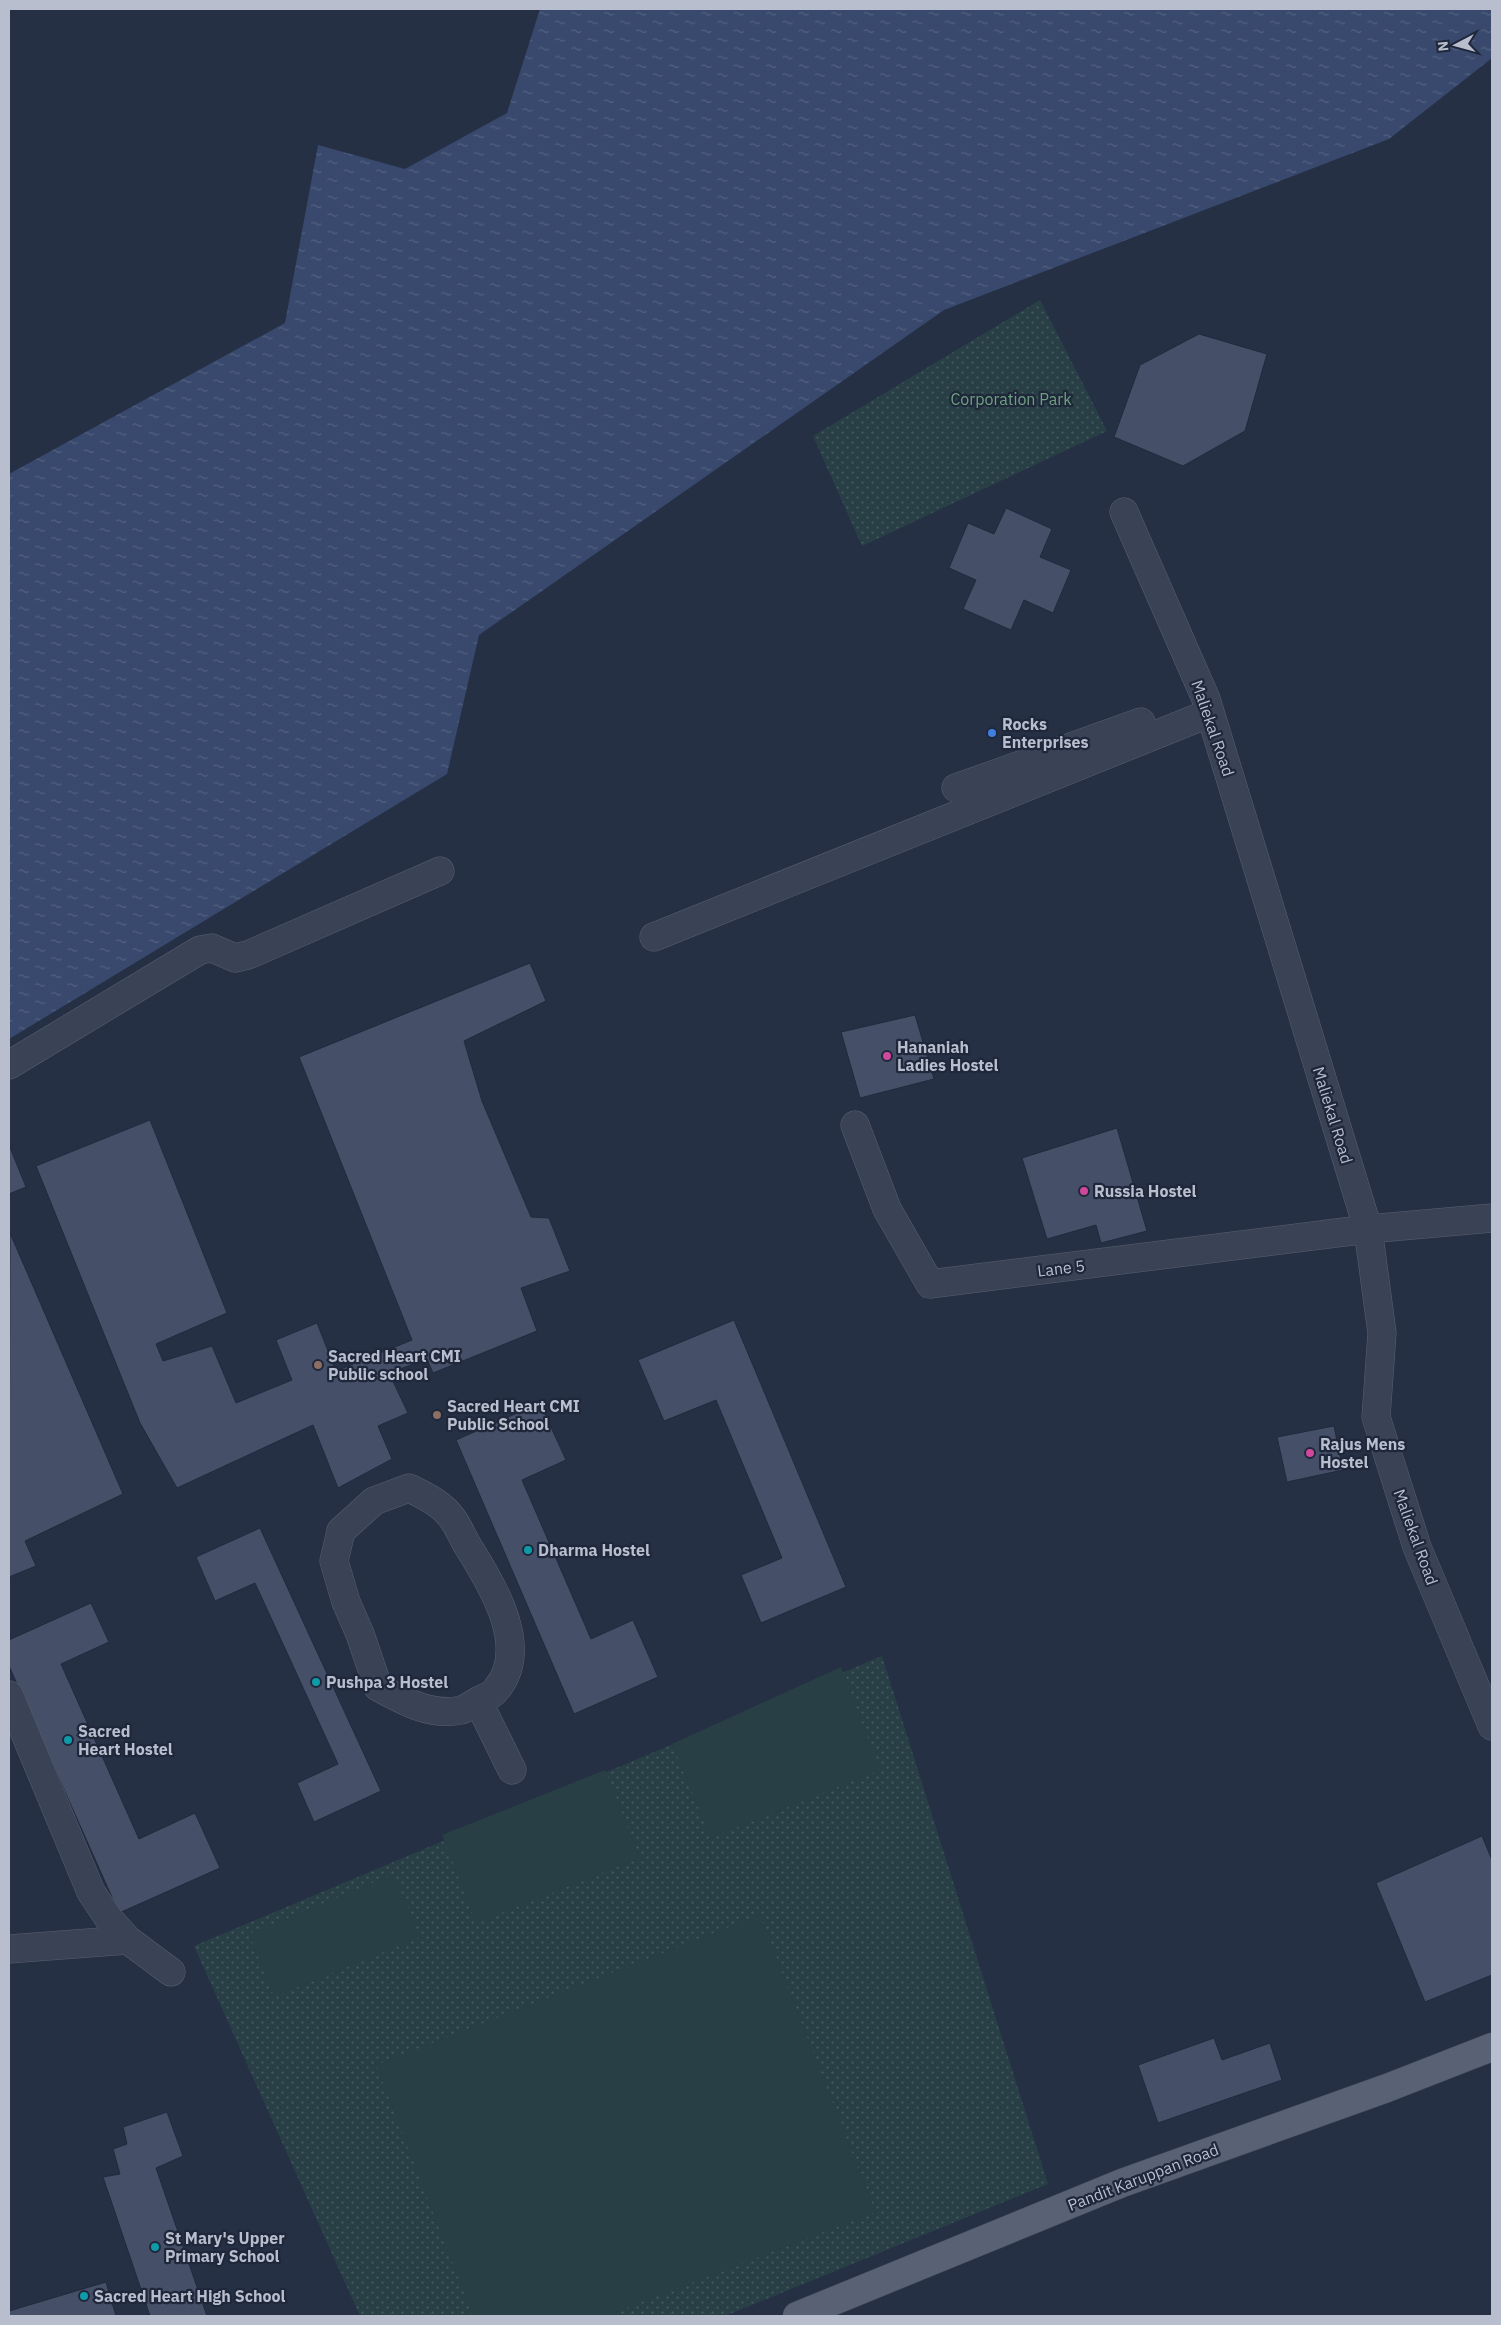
<svg xmlns="http://www.w3.org/2000/svg" width="1501" height="2325" viewBox="0 0 1501 2325" font-family="'IBM Plex Sans',sans-serif">
  <defs>
    <pattern id="green-dots" width="8" height="8" patternUnits="userSpaceOnUse" patternTransform="scale(1.25)"><rect width="8" height="8" fill="#283f46"/><path d="M2 2h.1M6 6h.1" fill="none" stroke="#455960" stroke-width="1.8" stroke-linecap="round"/></pattern>
    <pattern id="water-ripples" width="26" height="14" patternUnits="userSpaceOnUse" patternTransform="scale(1.25)"><rect width="26" height="14" fill="#38496d"/><path d="M2 4q2-2 4 0t4 0M15 11q2-2 4 0t4 0" fill="none" stroke="#536181"/></pattern>
  </defs>
  <rect width="100%" height="100%" fill="#263045"/>
  <path fill="url(#green-dots)" d="M1040,300L1107,431L862,546L813,436Z
    M882,1656L1048,2184L725,2316H360L194,1946Z"/>
  <path fill="#283f46" d="M841,1667L880,1770L711,1838L672,1744Z
    M605,1770L640,1858L476,1923L442,1835Z
    M394,1874L420,1937L274,1997L249,1934Z
    M760,1915L875,2212L606,2316H473L376,2065Z"/>
  <path fill="url(#water-ripples)" d="M540,9H1492V58L1389,139L944,310L479,635L447,774L9,1039V474L285,323L318,145L405,169L507,113Z"/>
  <path fill="#454f68" stroke="#21293c" d="M1199,334L1267,354L1245,431L1183,466L1114,437L1140,365Z
    M1006,508L1052,529L1040,557L1071,570L1053,613L1024,600L1011,630L963,609L976,580L949,568L968,523L994,534Z
    M530,963L546,1001L464,1041L482,1101L531,1217L549,1218L570,1271L521,1288L537,1331L433,1373L427,1359L389,1373L408,1413L378,1426L392,1459L338,1488L313,1425L177,1488L140,1423L36,1166L150,1120L227,1313L156,1344L163,1361L212,1346L236,1403L292,1380L276,1340L317,1323L336,1371L412,1340L299,1057Z
    M915,1015L934,1079L860,1098L841,1032Z
    M1117,1128L1147,1231L1101,1243L1096,1225L1047,1239L1022,1158Z
    M9,1145L26,1187L9,1194Z
    M10,1233L123,1494L25,1541L36,1566L9,1577Z
    M734,1320L846,1587L761,1623L741,1575L782,1558L716,1400L664,1421L638,1360Z
    M540,1403L566,1460L522,1480L591,1639L633,1620L658,1677L574,1714L456,1440Z
    M1334,1426L1343,1470L1287,1482L1277,1437Z
    M260,1528L381,1791L314,1822L297,1783L338,1764L255,1583L215,1601L196,1557Z
    M91,1603L109,1642L61,1664L139,1839L195,1813L220,1868L119,1913L9,1666V1640Z
    M1482,1836L1492,1860V1975L1425,2002L1376,1883Z
    M1214,2038L1222,2060L1270,2043L1282,2080L1158,2123L1138,2065Z
    M167,2112L183,2156L156,2168L207,2316H150L103,2177L120,2174L113,2149L127,2144L123,2127Z
    M106,2282L116,2316H9V2311Z"/>
  <g fill="none" stroke-linecap="round" stroke-linejoin="round">
    <g stroke="#596072" stroke-width="29">
      <path id="minor" d="M1124,512L1206,699L1368,1229L1382,1333L1376,1417L1417,1547L1492,1726
        M956,788L1141,722
        M654,937L1210,713
        M9,1065L200,950L212,948L235,958L248,955L440,871
        M855,1125L887,1209L930,1284L1368,1229L1492,1218
        M9,1695L91,1892L109,1919L128,1940L171,1972
        M478,1701C483,1698 491,1696 495,1691C532,1650 493,1586 469,1548C463,1539 459,1527 452,1518C441,1503 425,1496 409,1488L374,1501L341,1531L334,1561L346,1602L360,1634L378,1687C402,1700 431,1717 461,1710C466,1709 473,1704 478,1701L512,1770
        M9,1949L128,1940"/>
    </g>
    <g stroke="#444b5e" stroke-width="29">
      <path id="major" d="M797,2316L1122,2183L1387,2088L1492,2047"/>
    </g>
    <use href="#minor" stroke="#3a4255" stroke-width="28"/>
    <use href="#major" stroke="#596175" stroke-width="28"/>
  </g>
  <circle fill="#3f7fe0" stroke="#1f273a" stroke-width="2" cx="992" cy="733" r="5"/>
  <g fill="#d1479c" stroke="#1f273a" stroke-width="2">
    <circle cx="887" cy="1056" r="5"/>
    <circle cx="1084" cy="1191" r="5"/>
    <circle cx="1310" cy="1453" r="5"/>
  </g>
  <g fill="#8d6e63" stroke="#1f273a" stroke-width="2">
    <circle cx="318" cy="1365" r="5"/>
    <circle cx="437" cy="1415" r="5"/>
  </g>
  <g fill="#0f9aa8" stroke="#1f273a" stroke-width="2">
    <circle cx="528" cy="1550" r="5"/>
    <circle cx="316" cy="1682" r="5"/>
    <circle cx="68" cy="1740" r="5"/>
    <circle cx="155" cy="2247" r="5"/>
    <circle cx="84" cy="2296" r="5"/>
  </g>
  <g text-anchor="middle" dominant-baseline="central" stroke-width="4.5" stroke-linejoin="round" paint-order="stroke">
    <g font-size="16" fill="#6ea07f" stroke="#1f273a">
      <text x="1011" y="399">Corporation Park</text>
    </g>
    <g font-size="16" font-weight="bold" fill="#b8bece" stroke="#1f273a" text-anchor="start">
      <text x="1002" y="724">Rocks<tspan x="1002" dy="18">Enterprises</tspan></text>
      <text x="897" y="1047">Hananiah<tspan x="897" dy="18">Ladies Hostel</tspan></text>
      <text x="1094" y="1191">Russia Hostel</text>
      <text x="328" y="1356">Sacred Heart CMI<tspan x="328" dy="18">Public school</tspan></text>
      <text x="447" y="1406">Sacred Heart CMI<tspan x="447" dy="18">Public School</tspan></text>
      <text x="1320" y="1444">Rajus Mens<tspan x="1320" dy="18">Hostel</tspan></text>
      <text x="538" y="1550">Dharma Hostel</text>
      <text x="326" y="1682">Pushpa 3 Hostel</text>
      <text x="78" y="1731">Sacred<tspan x="78" dy="18">Heart Hostel</tspan></text>
      <text x="165" y="2238">St Mary's Upper<tspan x="165" dy="18">Primary School</tspan></text>
      <text x="94" y="2296">Sacred Heart High School</text>
    </g>
    <g font-size="16" fill="#b8bece" stroke="#1f273a">
      <text transform="translate(1213 728) rotate(71)">Maliekal Road</text>
      <text transform="translate(1333 1115) rotate(73)">Maliekal Road</text>
      <text transform="translate(1061 1268) rotate(-7)">Lane 5</text>
      <text transform="translate(1416 1537) rotate(70)">Maliekal Road</text>
      <text transform="translate(1143 2177) rotate(-21)">Pandit Karuppan Road</text>
    </g>
  </g>
  <rect width="1501" height="2325" fill="none" stroke="#b8bece" stroke-width="20"/>
  <g transform="translate(1456 45) rotate(264)" stroke="#1f273a" stroke-width="4" paint-order="stroke">
  <path d="M0-4L9 19L0 12L-9 19Z" fill="#b8bece"/>
  <text y="-8" font-size="14" font-weight="bold" text-anchor="middle" fill="#b8bece">N</text>
  </g>
</svg>
